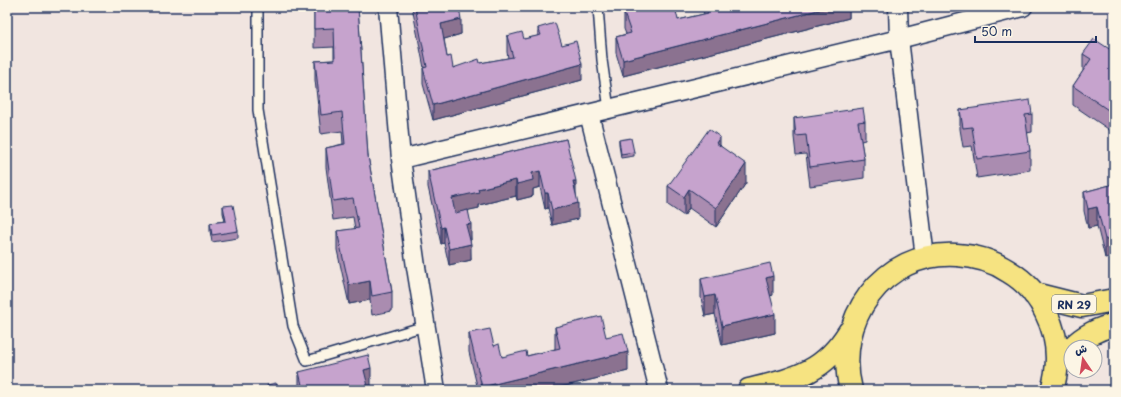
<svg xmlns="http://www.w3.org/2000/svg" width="1121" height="397" viewBox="0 0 1121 397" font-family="'Playpen Sans','Playpen Sans Arabic',sans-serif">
  <rect width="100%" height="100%" fill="#f1e5e0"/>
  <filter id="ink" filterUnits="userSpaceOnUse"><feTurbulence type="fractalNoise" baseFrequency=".025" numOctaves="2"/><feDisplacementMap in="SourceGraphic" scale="8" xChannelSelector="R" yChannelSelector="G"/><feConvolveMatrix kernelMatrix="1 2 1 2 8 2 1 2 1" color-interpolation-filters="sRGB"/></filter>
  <g filter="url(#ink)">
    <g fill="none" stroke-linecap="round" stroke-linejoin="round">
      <g stroke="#1b2f5e" stroke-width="12">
        <path id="service" d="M258,7V110L293,326L307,361L425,326
          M598,7L602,60L609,109"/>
      </g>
      <g stroke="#1b2f5e" stroke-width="21">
        <path id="minor" d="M388,7L401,159L416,267L436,390
          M898,7L899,39L925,258
          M589,114L659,390
          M401,159L899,39L1023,7"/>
      </g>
      <g stroke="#1b2f5e" stroke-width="25">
        <path id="primary" d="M1034,294L1082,306L1114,300
          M1073,347C1083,336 1100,328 1114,325
          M749,390C793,379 823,374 849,332
          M851,390C833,321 883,250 957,255C975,256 993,261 1008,271C1025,281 1038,295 1046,313C1058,337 1060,364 1052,390"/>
      </g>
      <use href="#service" stroke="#fcf5e5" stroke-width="9"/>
      <use href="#minor" stroke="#fcf5e5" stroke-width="18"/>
      <use href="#primary" stroke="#f6e381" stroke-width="22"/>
    </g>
    <path fill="#aa8cb0" stroke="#1b2f5e" d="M314,7H358L368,156L392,292V311L372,315L370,300L349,304L337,250V231L355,229L353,217L333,220L326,167V148L343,144L342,131L321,134L315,80V61L334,60V47L314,48Z
      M412,7H459L461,34L444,39L447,57L453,68L508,58L507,52V36L524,39L538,36V28L562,45L582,80L433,120L423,84V68H424Z
      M702,7H849V18L623,76L616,53V37L626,34L624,29V13L678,20L704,14Z
      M1114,52V133L1073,105V86L1083,71V54Z
      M960,110L1032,114V132L1027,133L1030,151V170L977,178L972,146L963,147L960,129Z
      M794,118L865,121V140L861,141L864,159V178L810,186L806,154L796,155L794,137Z
      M566,139L576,195L578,219L552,225L548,208L545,209L540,187L533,189V196L517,200L516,196L479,205V208L468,210L471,240H470L471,260L449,265L444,243L441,244L428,187V171Z
      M619,140L634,152V156L621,158L619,144Z
      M720,145L746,183L716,227L689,208L684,216L668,205V186Z
      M1114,184L1105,258L1097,226L1088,228L1084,211V192Z
      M223,206L238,231V238L212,242L210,231V223L225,221L223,213Z
      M701,279L773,295L770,296L775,333L722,345L715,314L705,316L701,298Z
      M555,327L606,337L628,371L548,390H478L469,352V333L502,357L527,356L555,349Z
      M299,372L371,387L368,388L369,390H299Z"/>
    <path fill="#8b7290" stroke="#1b2f5e" d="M830,7H849V18L623,76V60Z
      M461,19V34L441,40V24Z
      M582,64V80L433,120V105Z
      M720,137V156L716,143Z
      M746,164V183L716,227V208Z
      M540,171V187L533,189V196L517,200V184L532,173Z
      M516,180V196L479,205V208L452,214V198L478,189Z
      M573,181H576V197Z
      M689,189V208L684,216V197Z
      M545,193H548V208L545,209Z
      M578,203V219L552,225V210Z
      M1097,207V226L1088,228V209Z
      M471,224V240L466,241V225Z
      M444,227V243L441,244V228Z
      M1114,237V256L1105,258V239Z
      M471,244V260L449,265V249Z
      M773,276V295L766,297V278Z
      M370,281V300L349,304V285Z
      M715,295V314L705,316V297Z
      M775,314V333L722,345V326Z
      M628,352V371L548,390H482V387Z
      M371,368V387L364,389V370Z
      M313,387V390H303V389Z"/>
    <path fill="#c6a3cd" stroke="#1b2f5e" d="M314,7H358L368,156L392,292L372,296L370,281L349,285L337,231L359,228L353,198L333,201L326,148L345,144L342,112L321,115L315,61L335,60L334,28L314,29Z
      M415,7H459L461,19L441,24L447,57L451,56L453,68L479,59L480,63L513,57L507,36L522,32L524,39L541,35L538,28L555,23L562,45L576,41L582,64L433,105L423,68L427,67Z
      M646,7H675L678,20L708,13L706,7H830L623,60L616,37L631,33L624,13Z
      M1094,39L1114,52V114L1073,86L1091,59L1083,54Z
      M1030,100L1032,114L1025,115L1030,151L977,159L972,127L963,128L960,110Z
      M863,108L865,121L858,122L864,159L810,167L806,135L796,136L794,118Z
      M709,129L720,137L716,143L746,164L716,208L689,189L684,197L668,186Z
      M631,138L634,152L621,154L619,140Z
      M566,139L576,181H573L578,203L552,210L548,193H545L540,171L532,173L533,180L517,184L516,180L478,189L479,192L452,198L455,213L468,210L471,224L466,225L471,244L449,249L444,227L441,228L428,171Z
      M1114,184V237L1105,239L1097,207L1088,209L1084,192Z
      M233,205L238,231L212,235L210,223L226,221L223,206Z
      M770,263L773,276L766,278L775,314L722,326L715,295L705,297L701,279Z
      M601,316L606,337L623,333L628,352L482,387L469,333L490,329L494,346L499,344L502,357L526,351L527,356L560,348L555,327Z
      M368,355L371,368L364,370L369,390H313V387L303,389L299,372Z
      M276,383L278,390H269L267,385Z"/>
  </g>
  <g text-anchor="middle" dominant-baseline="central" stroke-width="4" stroke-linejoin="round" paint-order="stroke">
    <rect fill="#fcf5e5" stroke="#5e6a86" stroke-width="1" x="1052" y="295" width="44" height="18" rx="3"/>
    <g font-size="11" font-weight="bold" fill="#1b2f5e">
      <text x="1074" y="304">RN 29</text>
    </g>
  </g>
  <rect width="1121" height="397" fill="none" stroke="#fcf5e5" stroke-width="24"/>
  <rect x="12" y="12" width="1097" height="373" fill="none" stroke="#1b2f5e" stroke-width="1.5" filter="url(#ink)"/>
  <g transform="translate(1083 359) rotate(347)"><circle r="19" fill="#fcf5e5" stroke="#a2a6af"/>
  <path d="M0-3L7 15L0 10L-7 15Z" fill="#d1495b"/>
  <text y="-6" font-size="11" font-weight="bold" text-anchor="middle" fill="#1b2f5e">ش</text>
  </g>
  <path d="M975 36v6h121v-6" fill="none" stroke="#1b2f5e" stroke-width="2"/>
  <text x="981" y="36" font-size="12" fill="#1b2f5e" stroke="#fcf5e5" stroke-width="3" paint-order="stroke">50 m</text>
</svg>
